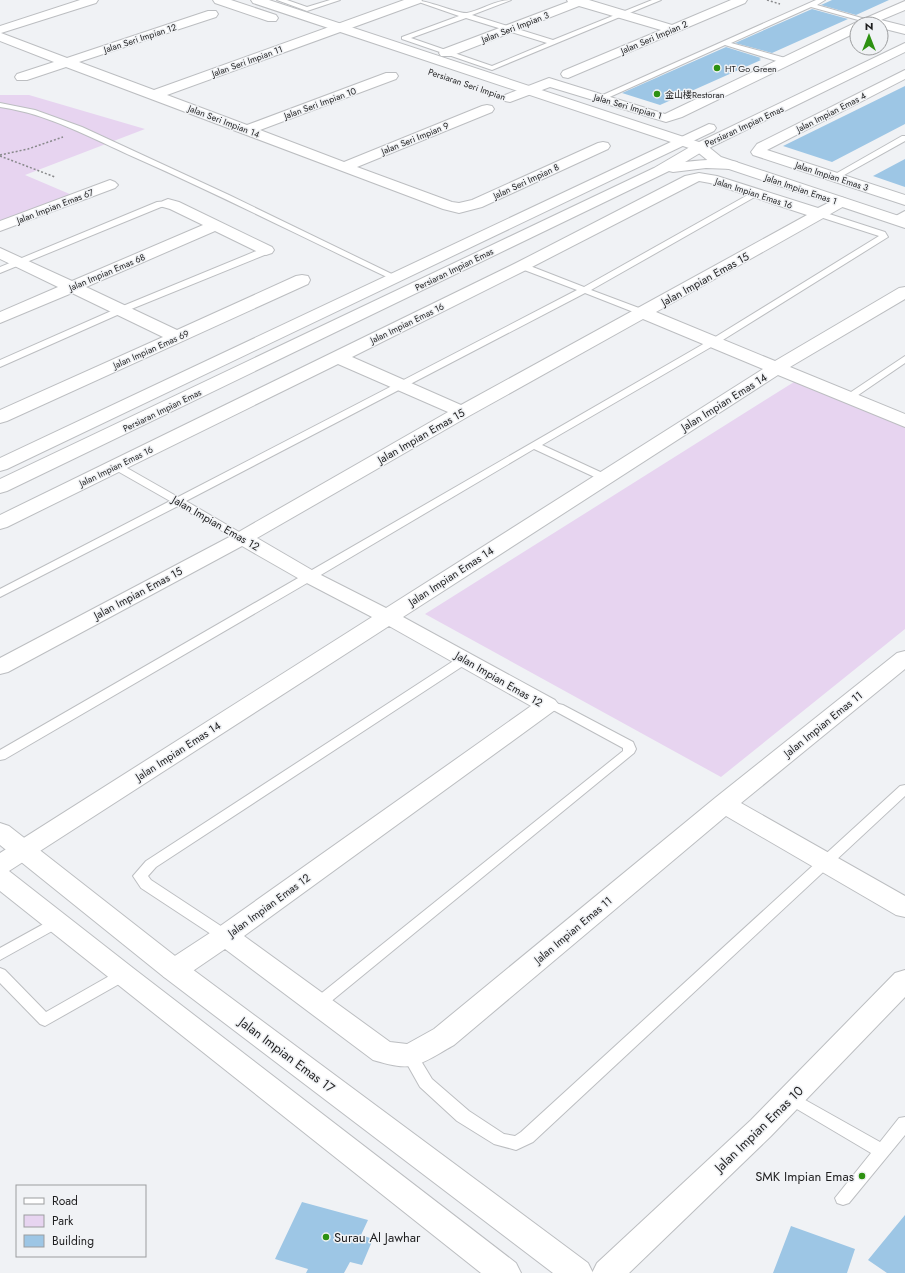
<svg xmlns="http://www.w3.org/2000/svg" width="905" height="1273" viewBox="0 0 905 1273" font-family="Jost,'Noto Sans SC',sans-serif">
  <rect width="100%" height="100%" fill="#f0f2f5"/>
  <path fill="#e7d4f0" d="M0,95H29L145,129L25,175L72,195L0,222Z
    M794,382L905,425V629L721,777L425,614Z"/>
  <path fill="#9dc6e5" d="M832,0H889L856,15L821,5Z
    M812,9L848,19L772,53L735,43Z
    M726,47L761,58L759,59L761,60L660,105L622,93Z
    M905,86V124L832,162L783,146Z
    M905,159V187L873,176Z
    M302,1202L368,1220L361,1235L373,1239L362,1265L350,1262L344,1273H306L308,1269L275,1259Z
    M905,1215V1273H887L868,1260Z
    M791,1226L855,1249L847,1273H773Z"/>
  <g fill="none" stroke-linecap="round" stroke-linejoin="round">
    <g stroke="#bcbec1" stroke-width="2">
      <path id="service" d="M277,0H287L307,7L330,0H340L307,11Z
        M413,0C428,0 458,14 467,13C482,10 495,0 511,0L472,15L553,40L652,0H661L492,70L402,39V37L459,16ZM466,18L547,43L492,66L411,38Z
        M816,0H825L817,5L872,21L869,23L811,7L731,43L789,59V63H783L725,45L603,100H600L596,98Z
        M0,103L35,110L82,127L229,195L398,277L397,279H391C306,239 222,196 136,158C91,138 49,114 0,107Z
        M902,136H905V141L837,179H834L830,177Z
        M753,192H756L760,194L591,290L647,311L649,313L647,315H641L585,293L186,501L246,536L248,538L246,540H238L178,506L0,597V589L170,501L112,468L111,466L112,464H120L178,497L577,290L519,268L518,266L519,264H525L584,287Z
        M168,201L172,204L171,206L161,207L0,273V267L157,202Z
        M820,211L885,232L888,237L718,343L542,445L609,476L610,478L609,480H601L534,449L314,579L5,759L0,760V750L712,339L879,236L817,216L816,214L817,212Z
        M905,211V218L898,222H892L891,220L892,218Z
        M266,247L270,250L267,254L124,312L0,367V360L118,308Z
        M905,356V363L851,400L847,401L842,398Z
        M465,655L469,656L471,659L469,662L156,867L148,876L151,880L230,932L232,936L230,940L225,941L220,940L141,888L133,876L146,861L461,656Z
        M547,701L563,705L633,742L636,749L634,753L323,1008L318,1010L313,1008L310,1004L313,1000L623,751V748L555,711L543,708L541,705L543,702Z
        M905,785V796L533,1142L516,1150L494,1144L457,1121L420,1087L402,1055L405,1051L410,1049L415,1051L432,1079L469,1111L504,1134L515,1136L521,1132L900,786Z
        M58,916L63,917L65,921L63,925L0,960V948Z
        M0,968L5,970L46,1012L118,971L123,969L128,971L130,975L128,979L45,1026L40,1024L0,983Z
        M791,1092L880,1142L899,1118L905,1117V1135L849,1203L843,1205L837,1203L835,1198L871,1153L785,1102L783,1098L785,1094Z"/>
    </g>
    <g stroke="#bcbec1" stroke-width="2">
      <path id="minor" d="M80,0H98L96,3L1,33L67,58L208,11H216L218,14L216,17L79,62L154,90L404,0H422L420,3L167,95L247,125L386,73H396L398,76L396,79L260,130L344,162L482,106L487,105L492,106L494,109L492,112L357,167L452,202L459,203L472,200L598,143L603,142L608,143L610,146L608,149L482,207L459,213L443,209L66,67L27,80H17L15,77L17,74L54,62L0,41V26Z
        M567,0H589L672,25L731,0H747L745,3L568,78L563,77L561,74L563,71L661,30L579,6L451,56H441L439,53L441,50L568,2Z
        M905,1V10L881,20L905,26V34L881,28V24H857V32L682,117L666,122L550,87L510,102L505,101L503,98L505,95L549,78L665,114L859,21Z
        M905,70V79L767,150L905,195V205L753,155L751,152L757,144Z
        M699,173L717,176L818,208L836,199L841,197L846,199L849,202L846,205L825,217L656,312L775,361L899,288L905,287V299L790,367L905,414V427L778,375L403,617L555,700L559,705L555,710L244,936L390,1042L407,1044L434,1029L715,798L897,653L905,651V669L741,803L905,896V917L896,915L726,816L454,1045C441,1052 426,1063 411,1066C399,1068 384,1063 373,1060L225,949L184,977L174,980L164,977L160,970L164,963L216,929L531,706L389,626L9,871L0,874V853L372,617L303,581L242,546L8,672L0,674V658L235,534L448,412L338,364L7,527L0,529V515L516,263L685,176ZM699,181L710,183L807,215L461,405L352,357L528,269ZM643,319L763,369L386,608L317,573L257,538L469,416Z
        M110,180L115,182L118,185L115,188L0,231V221Z
        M168,199L179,202L272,247L274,250L272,253L266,255L260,253L215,231L86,287L177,330L296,276L302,275L308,276L310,280L308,284L7,421L0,423V410L163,337L72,293L0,323V312L58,287L0,259V248L72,281L203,225L170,209L163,207L160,204L163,201Z
        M905,970V997L771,1136L629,1273H592L597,1263L751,1120L895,973Z"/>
    </g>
    <g stroke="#bcbec1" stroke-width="2">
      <path id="tertiary" d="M213,0H231L276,15L278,18L276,21H268L215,3Z
        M251,0H269L705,144L721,157L905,218V228L711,163L695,150L253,3Z
        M0,823L9,826L184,963L588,1263L593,1273H553L164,977L0,845Z
        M0,868L9,871L133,968L516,1263L521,1273H481L0,891Z"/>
    </g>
    <g stroke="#bcbec1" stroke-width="2">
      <path id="secondary" d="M905,43V52L705,150L685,162C702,160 720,158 737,162L739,165L737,168L732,169L706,168L673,172L669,171L7,491L0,493V479L654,168L695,144Z
        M709,124L714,125L716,128L714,131L7,469L0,471V458Z"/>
    </g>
    <path stroke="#88898b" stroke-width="1.5" stroke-dasharray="2 2" stroke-linecap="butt" d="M767,0L780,4
      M0,155L28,149L63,137
      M0,156L55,177"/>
    <use href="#service" fill="#fff" fill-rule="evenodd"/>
    <use href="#minor" fill="#fff" fill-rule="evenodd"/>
    <use href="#tertiary" fill="#fff" fill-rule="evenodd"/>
    <use href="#secondary" fill="#fff" fill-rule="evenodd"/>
  </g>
  <g fill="#2d9111" stroke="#f0f2f5" stroke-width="1.5">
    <circle cx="717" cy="68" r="4"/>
    <circle cx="657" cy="94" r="4"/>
    <circle cx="862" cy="1176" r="4"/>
    <circle cx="326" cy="1237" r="4"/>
  </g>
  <g text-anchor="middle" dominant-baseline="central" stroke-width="3" stroke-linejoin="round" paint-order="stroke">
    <g font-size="9" fill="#1e1e1f" stroke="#f0f2f5">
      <text transform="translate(515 27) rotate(-21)">Jalan Seri Impian 3</text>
      <text transform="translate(654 37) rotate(-23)">Jalan Seri Impian 2</text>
      <text transform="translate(140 38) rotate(-18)">Jalan Seri Impian 12</text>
      <text transform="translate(247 61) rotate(-20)">Jalan Seri Impian 11</text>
      <text transform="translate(467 84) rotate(19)">Persiaran Seri Impian</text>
      <text transform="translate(320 103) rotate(-20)">Jalan Seri Impian 10</text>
      <text transform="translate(628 106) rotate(16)">Jalan Seri Impian 1</text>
      <text transform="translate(831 112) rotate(-27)">Jalan Impian Emas 4</text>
      <text transform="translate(224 121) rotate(21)">Jalan Seri Impian 14</text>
      <text transform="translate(744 126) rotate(-25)">Persiaran Impian Emas</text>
      <text transform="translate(415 138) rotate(-22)">Jalan Seri Impian 9</text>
      <text transform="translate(832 176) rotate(18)">Jalan Impian Emas 3</text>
      <text transform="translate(526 181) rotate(-25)">Jalan Seri Impian 8</text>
      <text transform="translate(801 189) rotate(19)">Jalan Impian Emas 1</text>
      <text transform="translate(754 193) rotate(18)">Jalan Impian Emas 16</text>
      <text transform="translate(55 206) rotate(-21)">Jalan Impian Emas 67</text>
      <text transform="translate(454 269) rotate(-26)">Persiaran Impian Emas</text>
      <text transform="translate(107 272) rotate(-23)">Jalan Impian Emas 68</text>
      <text transform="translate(407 323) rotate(-26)">Jalan Impian Emas 16</text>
      <text transform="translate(151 349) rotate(-24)">Jalan Impian Emas 69</text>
      <text transform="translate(162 410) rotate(-26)">Persiaran Impian Emas</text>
      <text transform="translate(116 466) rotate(-26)">Jalan Impian Emas 16</text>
    </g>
    <g font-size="9" fill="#1e1e1f" stroke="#f0f2f5" text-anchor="start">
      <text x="725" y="68">HT Go Green</text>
      <text x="665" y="94">金山楼Restoran</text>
    </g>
    <g font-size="11" fill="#1e1e1f" stroke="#f0f2f5">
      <text transform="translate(705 279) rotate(-29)">Jalan Impian Emas 15</text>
      <text transform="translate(724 402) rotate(-32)">Jalan Impian Emas 14</text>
      <text transform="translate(421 436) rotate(-30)">Jalan Impian Emas 15</text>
      <text transform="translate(216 523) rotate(30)">Jalan Impian Emas 12</text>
      <text transform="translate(451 576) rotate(-33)">Jalan Impian Emas 14</text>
      <text transform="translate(138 593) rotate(-28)">Jalan Impian Emas 15</text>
      <text transform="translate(499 679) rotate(30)">Jalan Impian Emas 12</text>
      <text transform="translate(823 724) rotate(-39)">Jalan Impian Emas 11</text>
      <text transform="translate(178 751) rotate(-33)">Jalan Impian Emas 14</text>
      <text transform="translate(269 905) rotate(-36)">Jalan Impian Emas 12</text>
      <text transform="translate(573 930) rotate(-40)">Jalan Impian Emas 11</text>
    </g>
    <g font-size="13" fill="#1e1e1f" stroke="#f0f2f5">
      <text transform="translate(287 1055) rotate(37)">Jalan Impian Emas 17</text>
      <text transform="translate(759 1129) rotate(-44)">Jalan Impian Emas 10</text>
    </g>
    <g font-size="13" fill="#1e1e1f" stroke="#f0f2f5" text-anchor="end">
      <text x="854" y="1176">SMK Impian Emas</text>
      <text x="334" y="1237" text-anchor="start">Surau Al Jawhar</text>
    </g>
  </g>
  <rect x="16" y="1185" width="130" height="72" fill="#f0f2f5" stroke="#9c9d9f"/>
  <rect x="24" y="1198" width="20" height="6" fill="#ffffff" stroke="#9c9d9f"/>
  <text x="52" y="1205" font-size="12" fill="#1e1e1f">Road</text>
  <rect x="24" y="1215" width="20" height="12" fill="#e7d4f0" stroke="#9c9d9f"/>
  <text x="52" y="1225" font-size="12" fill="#1e1e1f">Park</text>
  <rect x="24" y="1235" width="20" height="12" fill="#9dc6e5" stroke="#9c9d9f"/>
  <text x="52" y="1245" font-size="12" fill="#1e1e1f">Building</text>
  <g transform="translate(869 36)"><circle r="19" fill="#f0f2f5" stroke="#9c9d9f"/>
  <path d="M0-3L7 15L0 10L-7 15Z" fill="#2d9111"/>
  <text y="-6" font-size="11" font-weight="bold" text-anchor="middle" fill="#1e1e1f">N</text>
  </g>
</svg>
